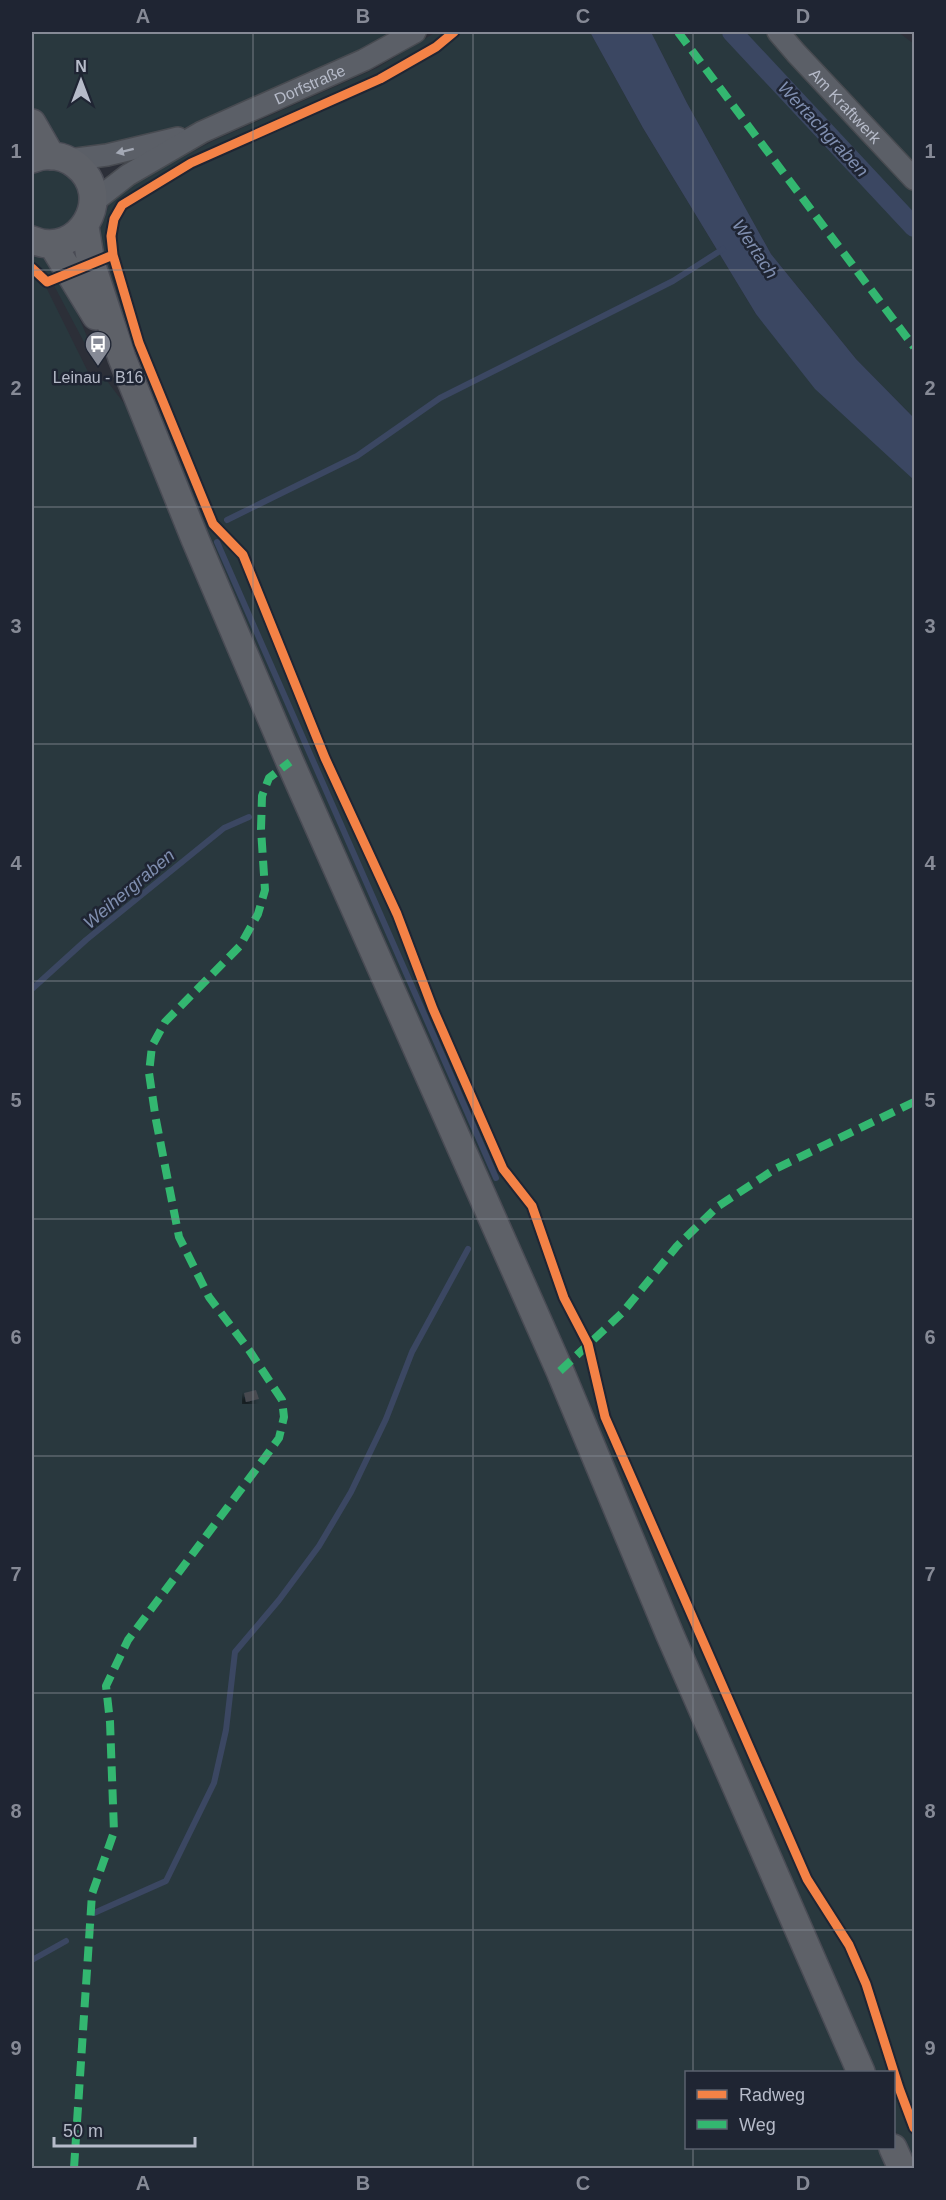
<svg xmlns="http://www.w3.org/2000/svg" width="946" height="2200" viewBox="0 0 946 2200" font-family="Arial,sans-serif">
  <defs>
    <filter id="shadow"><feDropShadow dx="-5.5" dy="5.5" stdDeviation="3" flood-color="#0009"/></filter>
  </defs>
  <rect width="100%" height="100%" fill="#2c2f38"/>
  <path fill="#29383e" d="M32,32H396L360,51L200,123L158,136L104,148L70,150L58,145L32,111Z
    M436,32H448C367,96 254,119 166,173C154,181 129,193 119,202C107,214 108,234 109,250L98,255V231L111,200L135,182L213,141L377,68Z
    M460,32H590L643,128L756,314L914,480V2168H911L894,2127V2072H870L154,415L141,359L101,263L117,257L115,237L117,220L125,207L193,166L278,127L383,82L439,48Z
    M651,32H898L914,44V418L856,359L771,254L687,103Z
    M57,164L83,188L76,222L54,233L32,228V169Z
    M32,249L48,257L67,289L96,358L93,359L49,276L32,263Z
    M32,271L45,285L92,380L107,381L126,406L852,2072H686V2148H884L893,2168H32Z"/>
  <path fill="#3b4762" d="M590,32H651L687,103L771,254L856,359L914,418V480L815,389L756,314L643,128Z"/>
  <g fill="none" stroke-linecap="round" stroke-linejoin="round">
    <path stroke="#3b4762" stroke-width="6" d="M227,520L357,456L440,398L673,281L723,249
      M217,542L496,1178
      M32,989L86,940L224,828L249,817
      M94,1913L166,1881L214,1783L226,1730L235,1652L279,1600L319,1546L351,1492L386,1419L412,1352L468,1249
      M32,1960L66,1941"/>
    <path stroke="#3b4762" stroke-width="20" d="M732,32L914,227"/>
  </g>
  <path fill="#464950" filter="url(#shadow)" d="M256,1390L259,1399L246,1402L244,1393Z"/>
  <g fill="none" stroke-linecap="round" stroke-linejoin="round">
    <g stroke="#484b51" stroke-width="24">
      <g id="minor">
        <path id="s1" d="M778,32L796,53L914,179"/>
        <path d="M69,160L107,155L178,138"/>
        <path id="s2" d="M92,203L128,175L202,132L364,60L415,32"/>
      </g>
    </g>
    <g stroke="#4a4c55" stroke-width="30">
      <path id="major" d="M32,123L51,156
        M32,159C47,153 63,155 76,165C116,196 79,260 32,240
        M85,227L91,263L122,358L195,539L290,762L560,1371L670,1635L861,2072
        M52,244L96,316
        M893,2148L902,2168"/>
    </g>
    <use href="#minor" stroke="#5b5f67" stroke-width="21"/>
    <use href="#major" stroke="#5e6168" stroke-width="27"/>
    <path stroke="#33b770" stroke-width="8" stroke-dasharray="15 8" stroke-linecap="butt" d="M678,32L914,347
      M560,1371L623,1312L677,1246L717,1207L775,1169L914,1102
      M74,2168L92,1894L114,1832L110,1722L106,1686L128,1640L266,1456L279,1438L284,1417L282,1400L249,1350L209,1297L179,1237L156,1120L149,1073L152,1046L165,1022L240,946L258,914L265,890L261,829L262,796L269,778L290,762"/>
    <g stroke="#1f2533" stroke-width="13">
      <path id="cycleway" d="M454,32L436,47L380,79L191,163L122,205L114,219L111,236L113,255L139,343L213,524L243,555L325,758L397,914L433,1009L503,1169L532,1206L564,1298L588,1344L605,1417L807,1879L849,1945L866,1984L899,2088L914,2128
        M32,268L47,282L113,255"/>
    </g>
    <use href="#cycleway" stroke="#f48246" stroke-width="9"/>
  </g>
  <defs><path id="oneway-solid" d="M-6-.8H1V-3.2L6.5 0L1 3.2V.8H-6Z" transform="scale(1.5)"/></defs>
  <use fill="#a4a9b5" href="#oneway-solid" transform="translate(125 151) rotate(166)"/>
  <path fill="none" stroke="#868a96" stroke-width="1.5" stroke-opacity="0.55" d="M253,32V2168M473,32V2168M693,32V2072M32,270H914M32,507H914M32,744H914M32,981H914M32,1219H914M32,1456H914M32,1693H914M32,1930H914M693,2148V2168"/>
  <defs>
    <g id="bus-pin" transform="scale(1.35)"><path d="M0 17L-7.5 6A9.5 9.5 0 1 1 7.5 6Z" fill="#868a96" stroke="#1f2533"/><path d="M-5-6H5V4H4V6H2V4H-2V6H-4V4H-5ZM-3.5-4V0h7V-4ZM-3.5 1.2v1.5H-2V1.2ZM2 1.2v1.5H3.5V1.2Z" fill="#fff"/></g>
  </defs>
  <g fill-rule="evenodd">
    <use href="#bus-pin" x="98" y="344"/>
  </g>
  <g text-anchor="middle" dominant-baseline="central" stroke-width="5" stroke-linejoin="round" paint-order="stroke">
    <g font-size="16" fill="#b6bbc9" stroke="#1f2533">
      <text stroke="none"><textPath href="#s2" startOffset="249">Dorfstraße</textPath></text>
      <text stroke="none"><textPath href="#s1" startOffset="100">Am Kraftwerk</textPath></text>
    </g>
    <g font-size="16" fill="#b6bbc9" stroke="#1f2533">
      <text x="98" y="377">Leinau - B16</text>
    </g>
    <g font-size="18" font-style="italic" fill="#7f8eaf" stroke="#1f2533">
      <text transform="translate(823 129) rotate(47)">Wertachgraben</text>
      <text transform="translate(755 249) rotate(56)">Wertach</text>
      <text transform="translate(129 889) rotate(-40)">Weihergraben</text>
    </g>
  </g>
  <rect width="946" height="2200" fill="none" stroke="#1f2533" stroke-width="66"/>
  <rect x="685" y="2071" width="210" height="78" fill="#1f2533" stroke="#5b616f" stroke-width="1.5"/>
  <rect x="697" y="2090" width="30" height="9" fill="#f48246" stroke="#5b616f" stroke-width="1.5"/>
  <text x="739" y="2101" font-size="18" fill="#b6bbc9">Radweg</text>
  <rect x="697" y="2120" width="30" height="9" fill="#33b770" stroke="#5b616f" stroke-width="1.5"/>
  <text x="739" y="2131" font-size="18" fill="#b6bbc9">Weg</text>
  <g transform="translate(81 81)" stroke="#1f2533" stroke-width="4.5" paint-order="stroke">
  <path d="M0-4.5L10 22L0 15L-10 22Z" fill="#b6bbc9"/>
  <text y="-9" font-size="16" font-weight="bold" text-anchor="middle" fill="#b6bbc9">N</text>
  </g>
  <path d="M54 2137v9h141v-9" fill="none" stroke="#b6bbc9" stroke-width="3"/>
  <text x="63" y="2137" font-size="18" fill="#b6bbc9" stroke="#1f2533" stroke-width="4.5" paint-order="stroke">50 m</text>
  <rect x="33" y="33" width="880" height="2134" fill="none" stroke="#868a96" stroke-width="2"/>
  <g font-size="20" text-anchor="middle" font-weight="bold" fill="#868a96">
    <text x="143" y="23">A</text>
    <text x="363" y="23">B</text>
    <text x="583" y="23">C</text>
    <text x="803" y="23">D</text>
    <text x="16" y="158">1</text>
    <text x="930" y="158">1</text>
    <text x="16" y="395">2</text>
    <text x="930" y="395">2</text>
    <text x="16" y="633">3</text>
    <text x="930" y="633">3</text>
    <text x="16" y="870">4</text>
    <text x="930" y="870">4</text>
    <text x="16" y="1107">5</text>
    <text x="930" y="1107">5</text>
    <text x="16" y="1344">6</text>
    <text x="930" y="1344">6</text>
    <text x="16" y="1581">7</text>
    <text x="930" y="1581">7</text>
    <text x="16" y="1818">8</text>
    <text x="930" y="1818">8</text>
    <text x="16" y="2055">9</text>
    <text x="930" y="2055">9</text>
    <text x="143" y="2190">A</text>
    <text x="363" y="2190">B</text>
    <text x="583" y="2190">C</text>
    <text x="803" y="2190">D</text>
  </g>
</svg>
